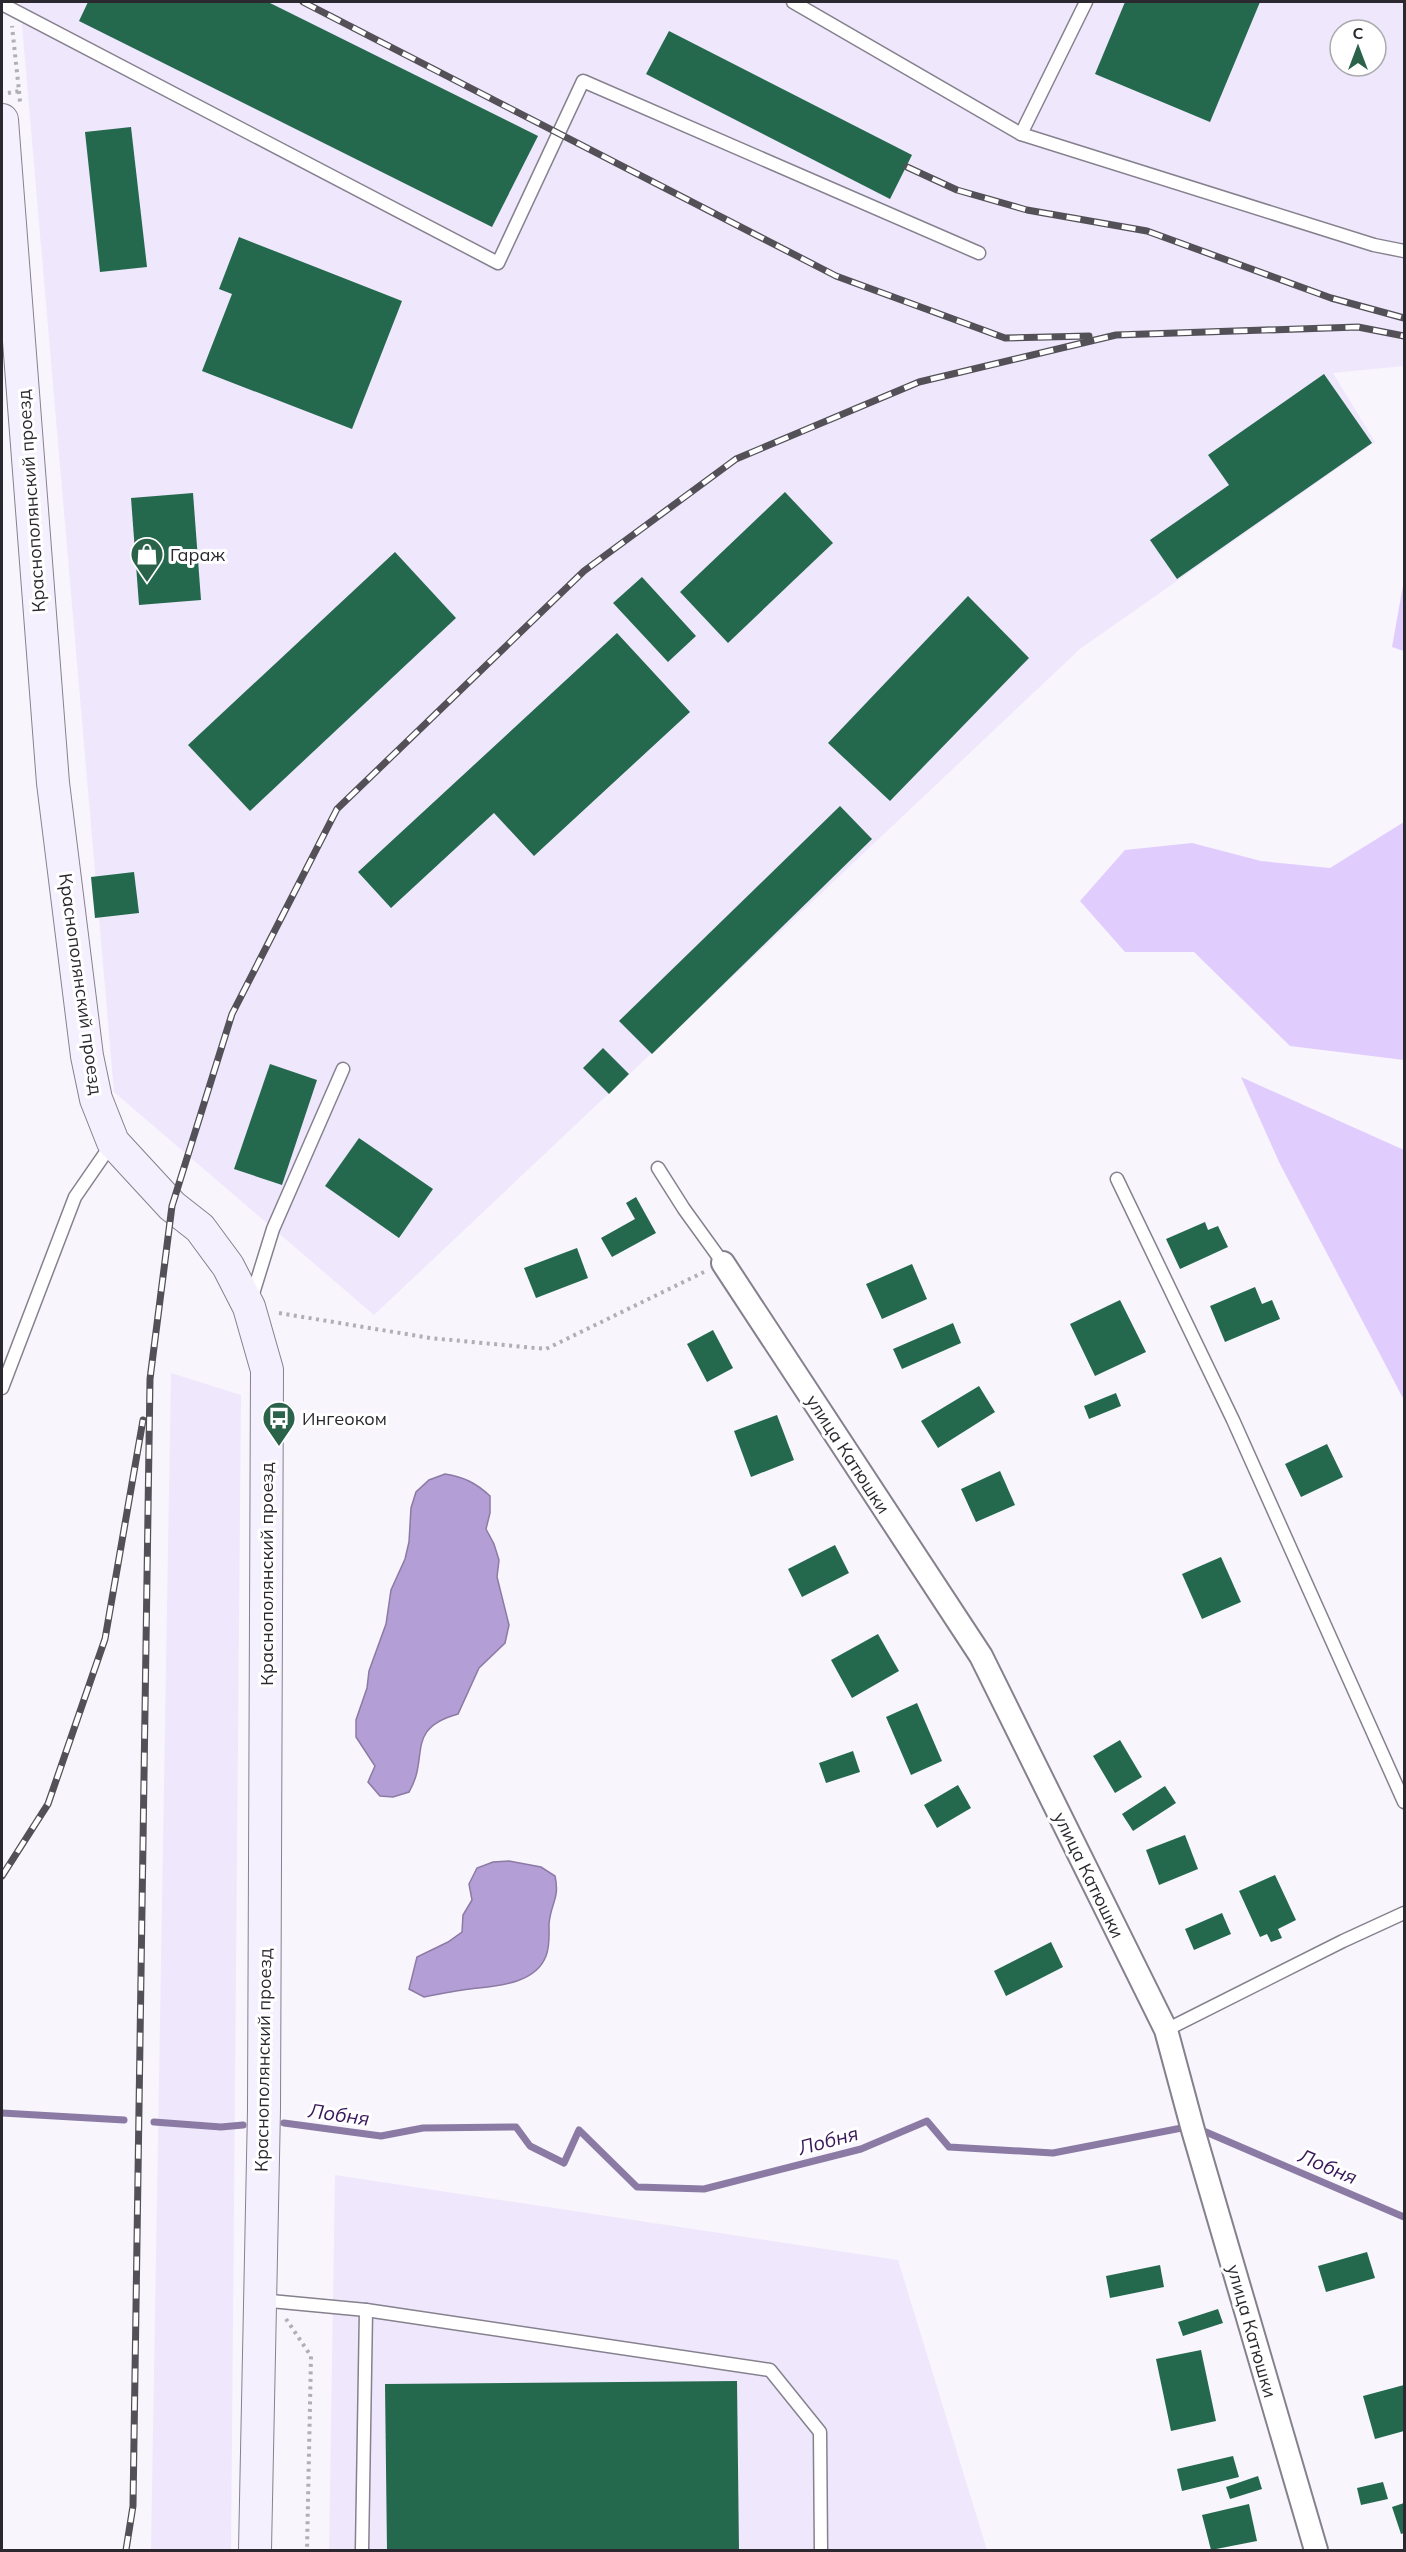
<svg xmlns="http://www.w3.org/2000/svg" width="1406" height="2552" font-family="Mulish,sans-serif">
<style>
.built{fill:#efe7fc;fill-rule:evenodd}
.green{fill:#e0cdfd}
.water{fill:#b49ed6;stroke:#8b7ba4;stroke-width:1.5}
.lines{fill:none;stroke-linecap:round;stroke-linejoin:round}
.stream{stroke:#8b7ba4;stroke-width:7}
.building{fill:#24694d}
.lane-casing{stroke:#86818e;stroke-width:15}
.street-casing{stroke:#86818e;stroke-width:26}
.secondary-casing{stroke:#86818e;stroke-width:34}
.path{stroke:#b1afb6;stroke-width:4;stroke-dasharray:3 4.5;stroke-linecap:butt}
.lane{stroke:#fff;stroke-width:12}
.street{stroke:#fff;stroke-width:22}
.secondary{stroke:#f5f0fd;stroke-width:32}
.rail-casing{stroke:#535157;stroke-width:7}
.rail{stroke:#fff;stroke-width:4.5;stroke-dasharray:14;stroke-linecap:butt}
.labels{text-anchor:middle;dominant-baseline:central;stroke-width:6;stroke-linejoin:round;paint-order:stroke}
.street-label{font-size:18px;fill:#2b292f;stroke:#fff}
.poi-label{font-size:18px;fill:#2b292f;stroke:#fff;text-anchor:start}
.water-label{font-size:20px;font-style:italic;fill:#39185a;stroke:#fff}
</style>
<rect width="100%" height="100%" fill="#f8f5fd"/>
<g class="built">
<path d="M 20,2 L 1404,2 L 1404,366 L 1333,373 L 1375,442 L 1080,649 L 374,1315 L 114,1092 ZM 1340,30 L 1376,30 L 1376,66 L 1340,66 Z"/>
<path d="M 171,1373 L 241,1395 L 231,2550 L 151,2550 Z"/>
<path d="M 335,2175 L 898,2260 L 987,2550 L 329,2550 Z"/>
</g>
<g class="green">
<path d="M 1404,580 L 1404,651 L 1392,647 Z"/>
<path d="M 1404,822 L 1404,1060 L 1290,1046 L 1194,952 L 1125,952 L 1080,901 L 1125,850 L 1192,843 L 1261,861 L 1330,868 Z"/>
<path d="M 1241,1077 L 1404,1150 L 1404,1400 L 1280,1164 Z"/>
</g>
<g class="water">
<path d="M 445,1474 C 464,1477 476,1483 490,1496 L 490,1513 L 486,1529 L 494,1544 L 499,1560 L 497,1577 L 509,1625 L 505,1643 L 479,1668 L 458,1714 C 404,1729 430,1757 409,1792 L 393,1797 L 380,1796 L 368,1782 L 375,1766 L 356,1737 L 356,1720 L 367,1688 L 369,1671 L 386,1624 L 391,1590 L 405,1559 L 409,1542 L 411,1508 L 416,1492 L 429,1480 Z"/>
<path d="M 509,1861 L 541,1867 L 555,1876 C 560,1899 551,1902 549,1924 C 549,1935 550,1946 546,1956 C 535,1985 494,1986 470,1989 C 454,1991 439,1994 424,1997 L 409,1989 L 417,1957 L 448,1942 L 462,1932 L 463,1915 L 472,1900 L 469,1884 L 477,1868 L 493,1862 Z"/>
</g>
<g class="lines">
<g class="stream">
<path d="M 2,2113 L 124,2120"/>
<path d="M 154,2122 L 221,2127 L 243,2125"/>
<path d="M 284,2123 L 381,2136 L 423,2128 L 516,2127 L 530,2146 L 564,2163 L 579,2130 L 637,2187 L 704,2189 L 861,2149 L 927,2121 L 949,2147 L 1053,2153 L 1192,2126 L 1404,2217"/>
</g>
</g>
<g class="building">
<path d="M 88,2 L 268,2 L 538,136 L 492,227 L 79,21 Z"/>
<path d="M 1125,2 L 1260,2 L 1210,122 L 1095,74 Z"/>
<path d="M 669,31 L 912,155 L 890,199 L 646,74 Z"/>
<path d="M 131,127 L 147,267 L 100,272 L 85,132 Z"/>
<path d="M 239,237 L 402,301 L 352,429 L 202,371 L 232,294 L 219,289 Z"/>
<path d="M 1324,374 L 1372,443 L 1177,579 L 1150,540 L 1229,485 L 1208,455 Z"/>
<path d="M 785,492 L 833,543 L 728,643 L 680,592 Z"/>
<path d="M 193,493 L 201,600 L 139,605 L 131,498 Z"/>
<path d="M 395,552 L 456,618 L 250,811 L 188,745 Z"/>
<path d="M 642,577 L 696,636 L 668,662 L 613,603 Z"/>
<path d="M 968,596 L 1029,658 L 890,801 L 828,743 Z"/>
<path d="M 617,633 L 690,712 L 534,856 L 494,813 L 391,908 L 358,872 Z"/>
<path d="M 840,806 L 872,839 L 652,1054 L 619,1021 Z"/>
<path d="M 134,872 L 139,913 L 95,918 L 91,877 Z"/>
<path d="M 603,1048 L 629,1074 L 609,1094 L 583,1068 Z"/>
<path d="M 270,1064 L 317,1080 L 282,1185 L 234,1169 Z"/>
<path d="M 359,1138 L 433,1189 L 399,1238 L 325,1186 Z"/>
<path d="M 636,1197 L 656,1233 L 612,1257 L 601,1238 L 635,1219 L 626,1203 Z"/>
<path d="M 1205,1222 L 1208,1230 L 1218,1226 L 1228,1247 L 1180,1269 L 1166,1239 Z"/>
<path d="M 577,1248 L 588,1278 L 536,1298 L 524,1268 Z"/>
<path d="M 912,1264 L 927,1299 L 882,1319 L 866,1284 Z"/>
<path d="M 1255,1287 L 1262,1304 L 1272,1300 L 1280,1319 L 1225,1342 L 1210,1306 Z"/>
<path d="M 1120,1300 L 1146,1352 L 1095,1376 L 1070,1324 Z"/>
<path d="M 953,1323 L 961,1343 L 902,1369 L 893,1349 Z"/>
<path d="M 713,1330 L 733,1368 L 707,1382 L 687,1344 Z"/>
<path d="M 979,1386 L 995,1412 L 938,1448 L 921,1421 Z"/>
<path d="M 1116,1393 L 1121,1406 L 1089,1419 L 1084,1406 Z"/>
<path d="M 777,1415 L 794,1460 L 751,1477 L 734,1431 Z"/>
<path d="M 1327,1444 L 1343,1477 L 1301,1497 L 1285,1464 Z"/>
<path d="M 1000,1471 L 1015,1505 L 976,1522 L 961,1489 Z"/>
<path d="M 835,1545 L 849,1573 L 802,1597 L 788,1569 Z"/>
<path d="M 1221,1557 L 1241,1602 L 1202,1619 L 1182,1574 Z"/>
<path d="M 878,1634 L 899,1671 L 852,1698 L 831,1660 Z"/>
<path d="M 917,1703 L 942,1761 L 911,1775 L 886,1717 Z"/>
<path d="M 1120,1740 L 1142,1777 L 1115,1793 L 1093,1756 Z"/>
<path d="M 853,1751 L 860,1772 L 826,1783 L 819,1763 Z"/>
<path d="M 958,1785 L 971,1808 L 937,1828 L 924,1805 Z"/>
<path d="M 1165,1786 L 1176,1803 L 1133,1831 L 1122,1814 Z"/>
<path d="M 1185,1835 L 1198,1869 L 1159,1885 L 1146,1850 Z"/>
<path d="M 1275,1875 L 1296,1920 L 1278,1929 L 1282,1938 L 1271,1942 L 1267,1934 L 1260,1937 L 1239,1891 Z"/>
<path d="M 1222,1913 L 1231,1934 L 1194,1950 L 1185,1929 Z"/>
<path d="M 1051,1942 L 1063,1967 L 1006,1996 L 994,1971 Z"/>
<path d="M 1367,2252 L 1375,2278 L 1326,2292 L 1318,2266 Z"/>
<path d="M 1160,2265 L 1164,2287 L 1110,2298 L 1106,2276 Z"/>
<path d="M 1218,2309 L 1223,2323 L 1183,2336 L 1178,2322 Z"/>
<path d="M 1201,2350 L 1216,2421 L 1171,2431 L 1156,2359 Z"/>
<path d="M 737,2381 L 739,2550 L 387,2550 L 385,2384 Z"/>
<path d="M 1404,2385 L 1404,2431 L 1375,2439 L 1363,2396 Z"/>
<path d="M 1233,2456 L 1239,2477 L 1182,2491 L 1177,2469 Z"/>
<path d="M 1258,2476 L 1262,2489 L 1230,2499 L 1226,2487 Z"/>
<path d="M 1383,2482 L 1388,2499 L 1361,2505 L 1357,2488 Z"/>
<path d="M 1404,2503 L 1404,2533 L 1401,2534 L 1392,2507 Z"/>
<path d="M 1249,2504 L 1257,2541 L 1211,2550 L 1202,2515 Z"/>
</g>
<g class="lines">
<defs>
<g id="lane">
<path d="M 793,2 L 1021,134 L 1086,2"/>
<path d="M 2,4 L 498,263 L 583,81 L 979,253"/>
<path d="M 1021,134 L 1374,245 L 1404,251"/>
<path d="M 658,1168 L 684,1209 L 723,1263"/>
<path d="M 1117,1179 L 1233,1420 L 1404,1802"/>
<path d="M 251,1300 L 273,1229 L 343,1069"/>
<path d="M 2,1388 L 75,1197 L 113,1142"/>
<path d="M 1166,2030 L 1343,1941 L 1404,1913"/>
<path d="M 260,2300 L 366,2310 L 770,2370 L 820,2432 L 821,2550"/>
<path d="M 362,2550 L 366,2310"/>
</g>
<path id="street" d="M 723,1263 L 981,1656 L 1166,2030 L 1193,2130 L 1316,2550"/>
<path id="secondary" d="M 2,120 L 53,783 L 87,1056 L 96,1099 L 113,1142 L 172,1206 L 200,1228 L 228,1266 L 249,1307 L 267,1370 L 264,2109 L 255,2550"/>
</defs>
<use href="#lane" class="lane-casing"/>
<use href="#street" class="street-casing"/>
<use href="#secondary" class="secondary-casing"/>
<g class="path">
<path d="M 19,91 L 20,102"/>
<path d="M 8,93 L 19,91 L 12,26"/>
<path d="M 279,1313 L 430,1338 L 546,1349 L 704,1272"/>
<path d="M 286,2319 L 311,2356 L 307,2550"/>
</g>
<use href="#lane" class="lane"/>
<use href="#street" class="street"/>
<use href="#secondary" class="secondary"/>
<defs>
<g id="rail">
<path d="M 303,2 L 836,276 L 1005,338 L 1089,336"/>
<path d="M 907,167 L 957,190 L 1027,210 L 1147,231 L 1331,298 L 1404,318"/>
<path d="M 2,1876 L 48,1804 L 105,1639 L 143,1420"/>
<path d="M 126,2550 L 133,2506 L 150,1379 L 172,1206 L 232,1014 L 337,809 L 584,571 L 736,459 L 919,382 L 1116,335 L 1358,327 L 1404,336"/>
</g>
</defs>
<use href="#rail" class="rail-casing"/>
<use href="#rail" class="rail"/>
</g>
<defs>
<symbol id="shop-pin" viewBox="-11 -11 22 30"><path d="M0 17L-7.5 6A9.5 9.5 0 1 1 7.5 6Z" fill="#2a624a" stroke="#fff"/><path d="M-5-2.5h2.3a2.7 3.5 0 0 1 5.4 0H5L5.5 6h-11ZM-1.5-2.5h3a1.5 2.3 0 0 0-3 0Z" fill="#fff"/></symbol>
<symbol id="bus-pin" viewBox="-11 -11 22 30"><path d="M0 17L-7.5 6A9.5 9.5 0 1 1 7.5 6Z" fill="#2a624a" stroke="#fff"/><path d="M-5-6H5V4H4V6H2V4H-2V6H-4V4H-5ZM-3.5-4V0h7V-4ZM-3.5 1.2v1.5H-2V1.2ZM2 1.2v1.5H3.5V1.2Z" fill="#fff"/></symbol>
</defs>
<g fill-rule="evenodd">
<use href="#shop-pin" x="128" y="535" width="38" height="52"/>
<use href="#bus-pin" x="260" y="1399" width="38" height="52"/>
</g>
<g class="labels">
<g class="street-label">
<text transform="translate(31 501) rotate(-94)">Краснополянский проезд</text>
<text transform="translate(81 984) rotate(82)">Краснополянский проезд</text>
<text transform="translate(848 1454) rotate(57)">улица Катюшки</text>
<text transform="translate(266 1574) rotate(-90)">Краснополянский проезд</text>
<text transform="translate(1089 1875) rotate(64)">улица Катюшки</text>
<text transform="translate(263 2060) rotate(-89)">Краснополянский проезд</text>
<text transform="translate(1252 2331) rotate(74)">улица Катюшки</text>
</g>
<g class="poi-label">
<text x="170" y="554">Гараж</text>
<text x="302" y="1418">Ингеоком</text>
</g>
<g class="water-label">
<text transform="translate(339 2114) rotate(8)">Лобня</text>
<text transform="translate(828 2140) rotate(-15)">Лобня</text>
<text transform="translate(1328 2166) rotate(23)">Лобня</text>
</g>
</g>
<rect width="1406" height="2552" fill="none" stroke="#2b292f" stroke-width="6"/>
<g transform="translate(1358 48)"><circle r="28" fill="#ffffff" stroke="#aaa9ac" stroke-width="1.5"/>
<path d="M0-4.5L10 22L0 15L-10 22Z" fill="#2a624a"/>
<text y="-9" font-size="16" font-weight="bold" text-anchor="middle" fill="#2b292f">С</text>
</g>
</svg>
